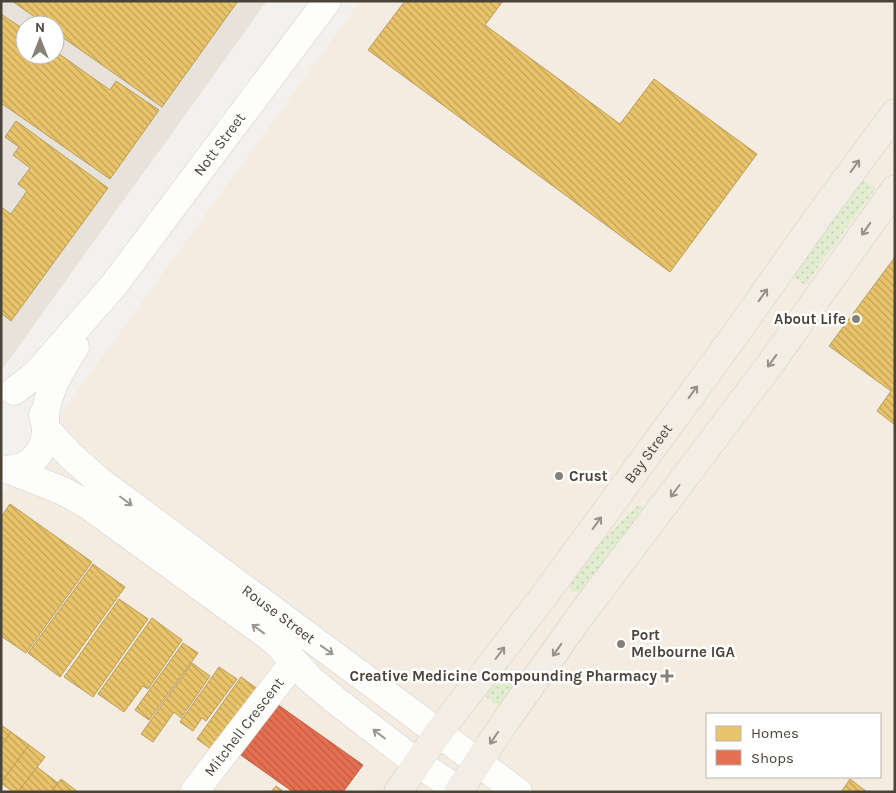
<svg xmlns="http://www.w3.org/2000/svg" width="896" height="793" font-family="Karla,sans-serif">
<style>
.residential{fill:#e7e3db;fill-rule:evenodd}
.commercial{fill:#f5ece1;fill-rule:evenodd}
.grass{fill:url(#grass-dots)}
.homes{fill:url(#homes-back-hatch);stroke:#b99d5b}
.shops{fill:url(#shops-back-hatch);stroke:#b8624a}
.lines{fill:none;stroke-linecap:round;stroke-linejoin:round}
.minor-casing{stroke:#d1cfcb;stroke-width:29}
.major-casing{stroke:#d5cdbb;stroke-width:29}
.minor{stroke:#fdfdfc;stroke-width:28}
.major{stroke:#f2eee6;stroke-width:28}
.oneway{stroke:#969086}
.oneway2{stroke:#9b9790}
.poi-dot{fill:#858078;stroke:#fff;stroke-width:2}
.labels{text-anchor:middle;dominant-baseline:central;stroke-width:5;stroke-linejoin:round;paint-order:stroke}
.street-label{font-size:15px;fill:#4a4338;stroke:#fff}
.poi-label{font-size:15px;font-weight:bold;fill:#4a4338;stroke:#fff;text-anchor:end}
</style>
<defs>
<pattern id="grass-dots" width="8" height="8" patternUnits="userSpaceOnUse" patternTransform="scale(1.25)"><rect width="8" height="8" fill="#e1edce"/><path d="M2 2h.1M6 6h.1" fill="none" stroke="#c3ccb2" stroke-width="1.8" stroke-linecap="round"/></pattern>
<pattern id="homes-back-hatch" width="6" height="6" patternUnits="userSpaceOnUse" patternTransform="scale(1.25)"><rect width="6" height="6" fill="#e9c46a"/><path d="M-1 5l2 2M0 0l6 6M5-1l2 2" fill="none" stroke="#bfa158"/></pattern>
<pattern id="shops-back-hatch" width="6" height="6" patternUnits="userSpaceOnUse" patternTransform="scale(1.25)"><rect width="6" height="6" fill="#e76f51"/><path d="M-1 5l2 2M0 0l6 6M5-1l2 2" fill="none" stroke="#bd5d44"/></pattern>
</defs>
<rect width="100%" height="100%" fill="#f3f1ee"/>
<path class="residential" d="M 1,1 L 267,1 L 1,371 ZM 25,25 L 55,25 L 55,55 L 25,55 Z"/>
<path class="commercial" d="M 360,1 L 895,1 L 895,792 L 1,792 L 1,496 ZM 707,714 L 880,714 L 880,777 L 707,777 Z"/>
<g class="grass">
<path d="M 863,180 L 876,188 L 805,285 L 792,276 Z"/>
<path d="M 638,505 L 644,508 L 585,590 L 579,592 L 571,591 L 569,587 L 569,583 L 587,556 Z"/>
<path d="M 506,669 L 519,679 L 499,707 L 485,696 Z"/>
</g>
<g class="homes">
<path d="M 12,1 L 238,1 L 162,107 L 55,32 L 55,25 L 46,25 Z"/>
<path d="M 405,1 L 503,1 L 485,25 L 620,124 L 654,79 L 757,154 L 670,272 L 368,50 Z"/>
<path d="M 1,14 L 25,30 L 25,55 L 55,55 L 55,51 L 110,90 L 116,81 L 159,110 L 110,179 L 1,103 Z"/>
<path d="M 16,121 L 108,188 L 11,321 L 1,313 L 1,207 L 11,214 L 27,191 L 18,184 L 30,168 L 13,155 L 19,147 L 5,137 Z"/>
<path d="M 895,257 L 895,425 L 877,411 L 891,391 L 829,346 Z"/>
<path d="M 10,504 L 92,562 L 26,653 L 1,636 L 1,517 Z"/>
<path d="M 93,564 L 125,587 L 60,677 L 28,653 Z"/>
<path d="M 119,599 L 148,619 L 93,697 L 64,677 Z"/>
<path d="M 152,618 L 182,640 L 148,689 L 143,686 L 124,712 L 98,694 Z"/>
<path d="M 183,643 L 198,653 L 149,720 L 135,710 Z"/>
<path d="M 192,663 L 210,676 L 181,718 L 174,712 L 153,742 L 141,734 Z"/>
<path d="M 219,667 L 237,679 L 206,721 L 202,718 L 193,731 L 180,722 Z"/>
<path d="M 241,677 L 262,692 L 218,754 L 197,739 Z"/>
<path d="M 1,725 L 11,732 L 1,746 Z"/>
<path d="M 11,732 L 29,745 L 1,783 L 1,746 Z"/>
<path d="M 29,745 L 45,757 L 18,792 L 13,792 L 1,783 Z"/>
<path d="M 37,767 L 58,783 L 51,792 L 18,792 Z"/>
<path d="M 61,779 L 78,792 L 51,792 Z"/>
<path d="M 850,779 L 867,792 L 841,792 Z"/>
<path d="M 276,786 L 284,792 L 271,792 Z"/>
</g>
<path class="shops" d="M 274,702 L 363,765 L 343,792 L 293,792 L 238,753 Z"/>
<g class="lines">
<defs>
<g id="minor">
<path id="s1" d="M 14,391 L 31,378 L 38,372 L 113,286 L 327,1"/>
<path d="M 45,420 C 46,392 61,370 75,347"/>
<path id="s2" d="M 46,429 L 70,455 L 98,480 L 518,792"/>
<path d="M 1,469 C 33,474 53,443 43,415"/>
<path d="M 10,470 L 63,491 L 88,505 L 267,635 L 278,644 L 310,679 L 334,699 L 417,763 L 462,792"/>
<path id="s3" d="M 194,792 L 294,662"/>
</g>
<g id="major">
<path id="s4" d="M 398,792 L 438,733 L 544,596 L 735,335 L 816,220 L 895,113"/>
<path d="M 458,792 L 507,719 L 578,619 L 771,363 L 895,189"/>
</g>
</defs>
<use href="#minor" class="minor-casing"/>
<use href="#major" class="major-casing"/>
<use href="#minor" class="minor"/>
<use href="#major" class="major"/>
</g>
<defs><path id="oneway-shaft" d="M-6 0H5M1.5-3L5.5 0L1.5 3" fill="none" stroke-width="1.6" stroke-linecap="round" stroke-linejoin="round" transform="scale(1.25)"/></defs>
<g class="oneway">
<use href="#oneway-shaft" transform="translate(855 166) rotate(-54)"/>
<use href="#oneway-shaft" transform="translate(866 229) rotate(125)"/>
<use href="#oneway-shaft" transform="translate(763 295) rotate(-55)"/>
<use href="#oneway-shaft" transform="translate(772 361) rotate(126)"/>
<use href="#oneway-shaft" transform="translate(693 392) rotate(-54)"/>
<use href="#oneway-shaft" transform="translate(675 491) rotate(127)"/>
<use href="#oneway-shaft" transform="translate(597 523) rotate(-54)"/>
<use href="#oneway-shaft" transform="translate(557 650) rotate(125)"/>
<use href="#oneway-shaft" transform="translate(500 653) rotate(-53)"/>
<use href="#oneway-shaft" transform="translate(494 738) rotate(124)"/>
</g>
<g class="oneway2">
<use href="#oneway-shaft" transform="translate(126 501) rotate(37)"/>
<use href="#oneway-shaft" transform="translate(258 629) rotate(-144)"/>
<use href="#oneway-shaft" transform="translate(327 650) rotate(36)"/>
<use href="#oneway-shaft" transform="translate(379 734) rotate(-143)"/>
</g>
<g class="poi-dot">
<circle cx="856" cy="319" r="5"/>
<circle cx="559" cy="476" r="5"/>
<circle cx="621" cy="644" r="5"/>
<path d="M664.5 668.5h5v5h5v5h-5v5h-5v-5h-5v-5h5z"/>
</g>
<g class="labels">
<g class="street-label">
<text stroke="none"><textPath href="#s1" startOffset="322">Nott Street</textPath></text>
<text stroke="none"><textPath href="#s4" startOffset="421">Bay Street</textPath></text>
<text stroke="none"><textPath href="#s2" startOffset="298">Rouse Street</textPath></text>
<text stroke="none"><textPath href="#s3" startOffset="82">Mitchell Crescent</textPath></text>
</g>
<g class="poi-label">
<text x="846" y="319">About Life</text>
<text x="569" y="476" text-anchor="start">Crust</text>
<text x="631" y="635" text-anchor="start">Port<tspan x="631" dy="17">Melbourne IGA</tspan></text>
<text x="657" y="676">Creative Medicine Compounding Pharmacy</text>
</g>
</g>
<rect width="896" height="793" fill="none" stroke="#4a4338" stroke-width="5"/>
<rect x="706" y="713" width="175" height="65" fill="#ffffff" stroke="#b7b4af"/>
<rect x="716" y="726" width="25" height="15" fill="#e9c46a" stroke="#b7b4af"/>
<text x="751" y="738" font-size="15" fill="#4a4338">Homes</text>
<rect x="716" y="750" width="25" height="15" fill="#e76f51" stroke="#b7b4af"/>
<text x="751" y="763" font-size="15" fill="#4a4338">Shops</text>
<g transform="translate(40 40)"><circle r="24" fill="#ffffff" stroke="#b7b4af"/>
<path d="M0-4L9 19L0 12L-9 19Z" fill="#858078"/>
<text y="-8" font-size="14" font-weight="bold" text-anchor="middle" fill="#4a4338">N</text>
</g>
</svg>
